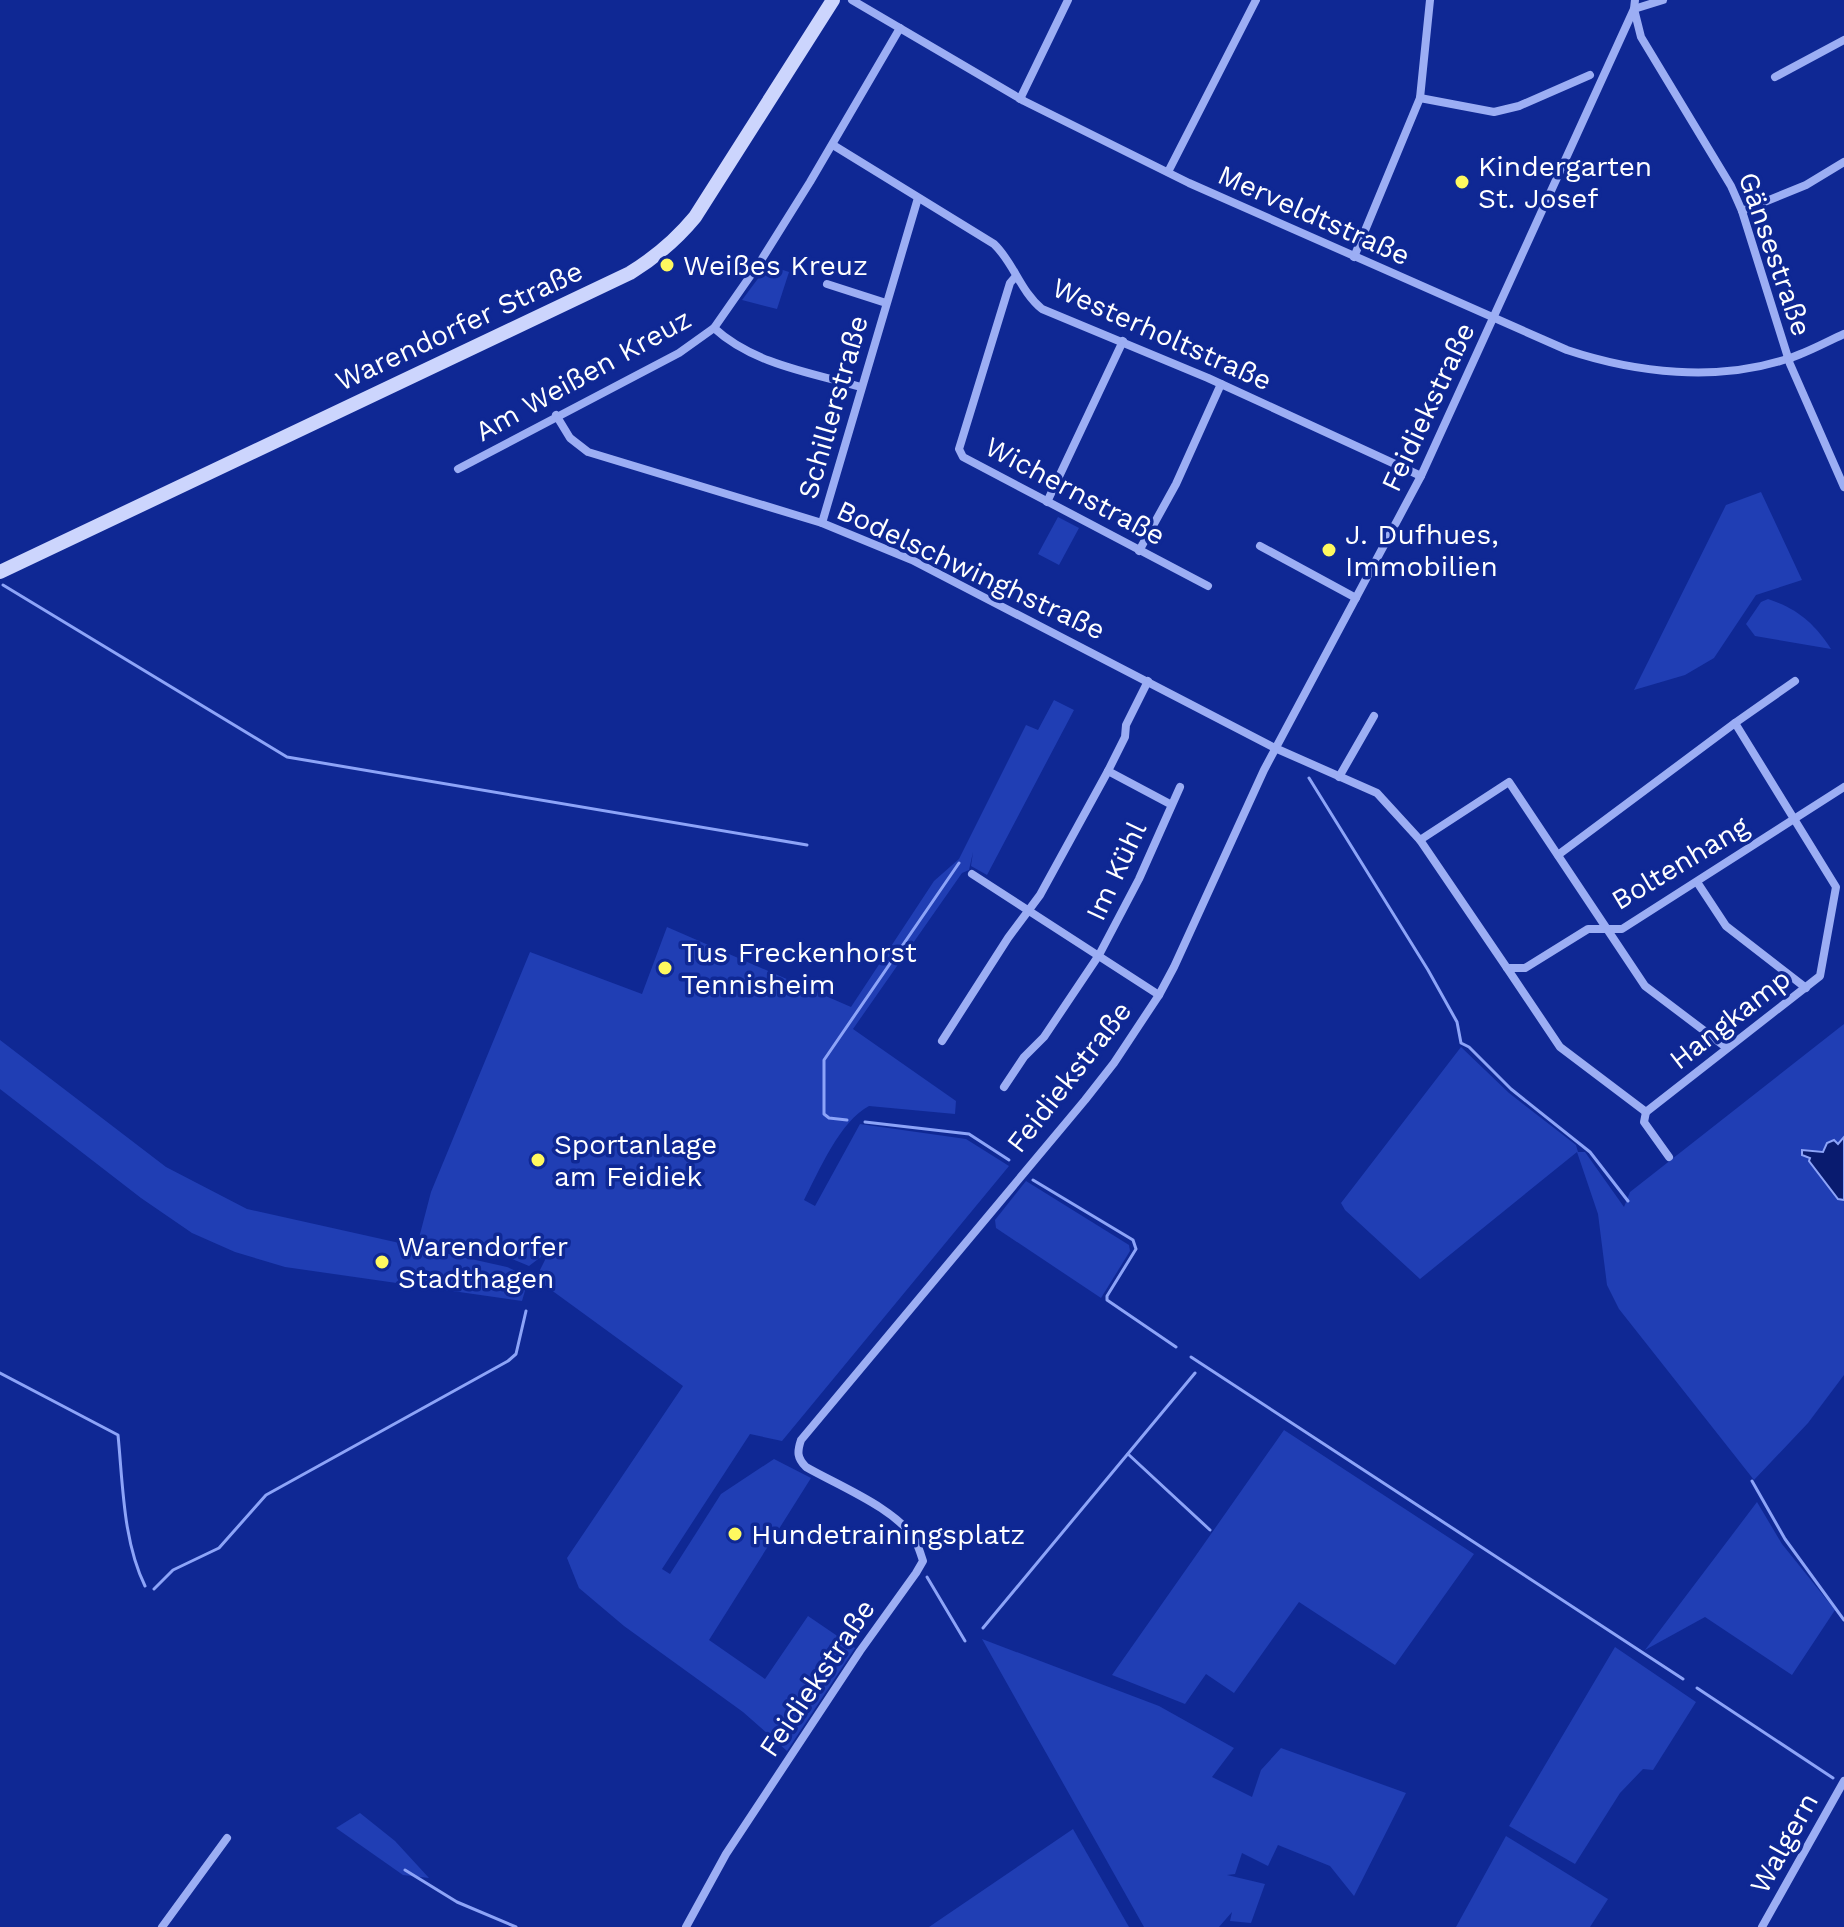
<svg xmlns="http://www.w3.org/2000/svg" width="1844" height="1927" font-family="'Work Sans',sans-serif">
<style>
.green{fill:#203eb4}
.water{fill:#091b6f;stroke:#8da4f8;stroke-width:2}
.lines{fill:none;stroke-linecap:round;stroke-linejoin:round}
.stream{stroke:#8da4f8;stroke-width:3}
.street{stroke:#9caef4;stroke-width:8}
.secondary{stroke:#ccd5fd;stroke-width:14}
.poi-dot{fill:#fff95f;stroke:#0f2894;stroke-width:3}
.labels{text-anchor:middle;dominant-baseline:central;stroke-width:7;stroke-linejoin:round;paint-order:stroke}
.poi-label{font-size:28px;fill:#fff;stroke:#0f2894;text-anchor:start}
.street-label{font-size:28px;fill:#fff;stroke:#0f2894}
</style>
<rect width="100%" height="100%" fill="#0f2894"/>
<g class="green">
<path d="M 768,265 L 789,272 L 777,309 L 742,300 Z"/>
<path d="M 1761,492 L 1802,580 L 1756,595 L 1714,658 L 1685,675 L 1634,690 L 1726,505 Z"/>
<path d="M 1058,517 L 1079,528 L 1059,565 L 1038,554 Z"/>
<path d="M 1768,599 C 1798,609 1814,623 1831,649 L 1755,636 L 1746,624 L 1761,602 Z"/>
<path d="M 1054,700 L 1074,710 L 987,875 L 971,866 L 973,852 L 969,870 L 962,873 L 853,1029 L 956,1101 L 955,1114 L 869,1106 C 840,1121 819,1171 804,1200 L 815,1206 L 860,1124 L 966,1139 L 1009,1166 L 782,1441 L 750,1434 L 662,1569 L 670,1574 L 721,1494 L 774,1459 L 811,1478 L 709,1640 L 765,1679 L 808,1616 L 855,1648 L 787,1751 L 743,1712 L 624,1626 L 579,1588 L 567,1558 L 683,1386 L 543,1284 L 540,1270 L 550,1250 L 529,1266 L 500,1254 L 419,1238 L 431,1192 L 530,952 L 642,994 L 667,927 L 851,1007 L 934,881 L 959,859 L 1026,725 L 1038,730 Z"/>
<path d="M 1844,1024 L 1844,1137 C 1832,1152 1820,1152 1802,1150 L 1810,1158 L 1838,1199 L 1844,1200 L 1844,1375 L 1808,1423 L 1754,1480 L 1619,1309 L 1607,1285 L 1598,1214 L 1577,1152 L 1420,1279 L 1345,1210 L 1341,1203 L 1461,1047 L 1509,1093 L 1576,1145 L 1578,1152 L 1585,1152 L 1624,1207 L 1630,1192 Z"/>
<path d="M 0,1040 L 166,1167 L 247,1209 L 507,1267 L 529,1277 L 522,1301 L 285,1267 L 235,1252 L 192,1233 L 141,1198 L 0,1089 Z"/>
<path d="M 1026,1181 L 1129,1245 L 1130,1251 L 1101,1298 L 996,1228 L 995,1220 Z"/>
<path d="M 1284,1430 L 1474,1554 L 1395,1665 L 1299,1602 L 1234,1693 L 1206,1674 L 1185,1704 L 1112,1675 Z"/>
<path d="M 1757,1502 L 1782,1544 L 1835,1610 L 1792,1675 L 1705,1617 L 1645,1650 Z"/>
<path d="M 982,1639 L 1159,1706 L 1234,1748 L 1212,1777 L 1252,1797 L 1261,1770 L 1281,1748 L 1406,1793 L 1354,1896 L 1330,1866 L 1278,1845 L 1268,1866 L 1242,1853 L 1235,1874 L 1227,1875 L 1265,1884 L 1251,1923 L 1230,1921 L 1232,1912 L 1219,1927 L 1144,1927 Z"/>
<path d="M 1615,1647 L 1696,1702 L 1653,1770 L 1643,1769 L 1620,1793 L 1575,1864 L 1509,1826 Z"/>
<path d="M 360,1813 L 395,1841 L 429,1878 L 403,1875 L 336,1828 Z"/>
<path d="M 1073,1829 L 1129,1927 L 929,1927 Z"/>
<path d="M 1506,1836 L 1608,1899 L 1590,1927 L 1456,1927 Z"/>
</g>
<path class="water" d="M 1844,1137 L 1844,1200 L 1838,1199 L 1809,1161 L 1810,1158 L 1802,1155 L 1802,1150 L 1823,1152 L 1827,1143 L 1834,1140 L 1838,1144 Z"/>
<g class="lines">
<g class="stream">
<path d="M 3,585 L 287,757 L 807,845"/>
<path d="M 1309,778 L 1428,970 L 1457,1022 L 1461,1043 L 1469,1047 L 1511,1089 L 1590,1152 L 1628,1201"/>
<path d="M 847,1120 L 829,1118 L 824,1114 L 824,1060 L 959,863"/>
<path d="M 865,1122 L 969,1134 L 1009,1160"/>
<path d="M 1033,1180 L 1133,1240 L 1136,1249 L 1107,1296 L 1107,1300 L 1176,1347"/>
<path d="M 1191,1357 L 1683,1679"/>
<path d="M 0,1373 L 118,1435 C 123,1485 123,1541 145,1586"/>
<path d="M 1128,1454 L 1210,1530"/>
<path d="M 1752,1481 L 1785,1539 L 1844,1620"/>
<path d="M 927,1577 L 965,1641"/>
<path d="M 154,1589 L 173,1570 L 219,1548 L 266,1495 L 508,1361 L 516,1354 L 526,1311"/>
<path d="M 983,1628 L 1195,1373"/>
<path d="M 1697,1688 L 1833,1778"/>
<path d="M 405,1870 L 457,1902 L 516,1927"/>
</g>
<g class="street">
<path d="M 852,0 L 1024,101 L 1189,183 L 1567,350 C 1636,373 1717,382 1787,359 C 1807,353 1826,342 1844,334"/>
<path d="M 1635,0 L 1634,9 L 1641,37 L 1731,186 L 1742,211 L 1790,364 L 1844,487"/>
<path d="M 1775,77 L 1844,40"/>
<path d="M 1420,98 L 1494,112 L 1519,106 L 1590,75"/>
<path d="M 1020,99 L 1068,0"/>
<path d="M 833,145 L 994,244 C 1014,263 1020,291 1042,309 L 1208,378 L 1421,476"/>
<path d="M 1168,172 L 1256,0"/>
<path d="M 1742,211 L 1806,185 L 1844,162"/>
<path d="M 1354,257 L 1420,98 L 1430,0"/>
<path d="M 1016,276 L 1010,283 L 959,449 L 963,457 L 1208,586"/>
<path d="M 827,284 L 886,303"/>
<path d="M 714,328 C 753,364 811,373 861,387"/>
<path d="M 556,415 L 570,438 L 588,452 L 822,523 L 912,560 L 1275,748 L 1377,793 L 1420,840 L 1507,968 L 1525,968 L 1588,929 L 1622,929 L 1844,787"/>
<path d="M 458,469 L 679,353 L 714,328 L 760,262 L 810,182 L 900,28"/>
<path d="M 1047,502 L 1123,341"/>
<path d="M 822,523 L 918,198"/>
<path d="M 1260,546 L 1356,598"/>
<path d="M 1139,551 L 1176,484 L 1221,384"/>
<path d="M 1735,723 L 1795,681"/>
<path d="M 1108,771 L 1170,804"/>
<path d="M 1339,777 L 1374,716"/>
<path d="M 1420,840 L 1509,782 L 1645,986 L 1727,1048"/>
<path d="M 972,874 L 1159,995"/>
<path d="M 1697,882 L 1726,926 L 1806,988"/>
<path d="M 1507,968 L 1560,1047 L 1646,1112 L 1820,976 L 1836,887 L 1735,723 L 1558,855"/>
<path d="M 942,1041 L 1008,938 L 1040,895 L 1108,771 L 1125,737 L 1126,725 L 1148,681"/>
<path d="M 1004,1087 L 1024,1057 L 1044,1037 L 1099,955 L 1139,879 L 1180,787"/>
<path d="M 1646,1112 L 1644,1122 L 1669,1157"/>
<path d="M 162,1927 L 227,1838"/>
<path d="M 686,1927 L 726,1854 L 860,1651 L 916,1573 L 923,1561 C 921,1555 919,1548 916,1542 C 900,1510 837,1485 806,1467 C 797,1458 797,1452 801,1440 L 1085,1100 L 1114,1063 L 1159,995 L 1174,967 L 1264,770 L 1421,476 L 1634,9 L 1663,0"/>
<path d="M 1762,1927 L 1844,1781"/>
</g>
<path class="secondary" d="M 0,572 L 630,273 C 656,257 676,240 695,217 L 833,0"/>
</g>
<g class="poi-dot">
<circle cx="1462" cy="182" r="8"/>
<circle cx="667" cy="265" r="8"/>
<circle cx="1329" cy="550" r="8"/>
<circle cx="665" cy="968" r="8"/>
<circle cx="538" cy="1160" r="8"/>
<circle cx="382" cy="1262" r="8"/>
<circle cx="735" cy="1534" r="8"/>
</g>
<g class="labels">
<g class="poi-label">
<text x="1478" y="166">Kindergarten<tspan x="1478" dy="32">St. Josef</tspan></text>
<text x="683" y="265">Weißes Kreuz</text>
<text x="1345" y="534">J. Dufhues,<tspan x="1345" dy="32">Immobilien</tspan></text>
<text x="681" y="952">Tus Freckenhorst<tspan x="681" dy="32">Tennisheim</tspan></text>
<text x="554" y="1144">Sportanlage<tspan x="554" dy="32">am Feidiek</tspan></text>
<text x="398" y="1246">Warendorfer<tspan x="398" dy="32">Stadthagen</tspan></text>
<text x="751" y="1534">Hundetrainingsplatz</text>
</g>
<g class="street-label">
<text transform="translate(1314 215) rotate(24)">Merveldtstraße</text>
<text transform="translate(1775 254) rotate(71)">Gänsestraße</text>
<text transform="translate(459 326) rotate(-25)">Warendorfer Straße</text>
<text transform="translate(1162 334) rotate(24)">Westerholtstraße</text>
<text transform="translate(583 375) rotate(-29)">Am Weißen Kreuz</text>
<text transform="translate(833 407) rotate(-74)">Schillerstraße</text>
<text transform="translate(1428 407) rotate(-65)">Feidiekstraße</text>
<text transform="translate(1075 491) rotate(28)">Wichernstraße</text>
<text transform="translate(971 570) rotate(25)">Bodelschwinghstraße</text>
<text transform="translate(1680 863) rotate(-31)">Boltenhang</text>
<text transform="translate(1116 871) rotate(-65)">Im Kühl</text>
<text transform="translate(1730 1019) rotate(-38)">Hangkamp</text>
<text transform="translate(1069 1077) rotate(-52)">Feidiekstraße</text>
<text transform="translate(817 1678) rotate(-56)">Feidiekstraße</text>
<text transform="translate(1784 1843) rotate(-61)">Walgern</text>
</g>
</g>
</svg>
